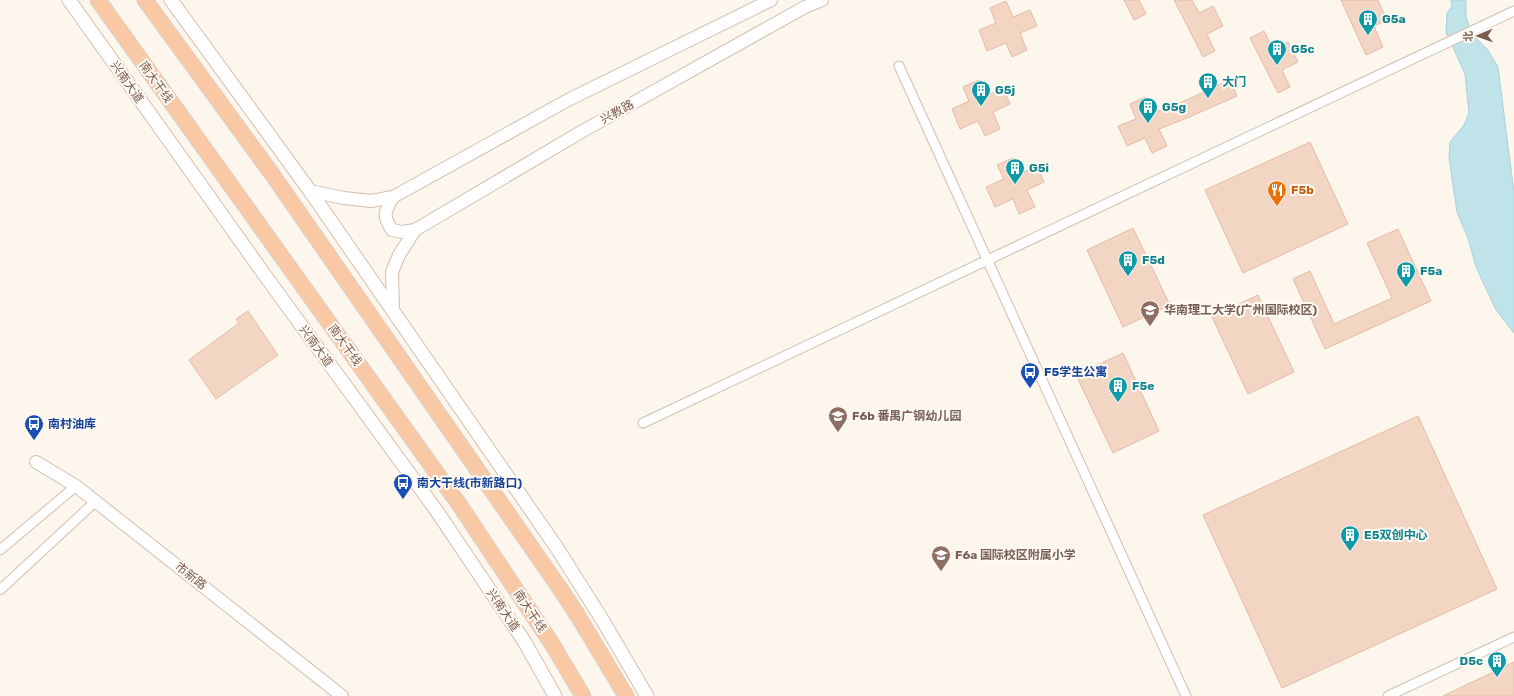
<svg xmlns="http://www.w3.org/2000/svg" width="1514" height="696" font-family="Rubik,'Noto Sans SC',sans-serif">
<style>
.water{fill:#bfe3e8;stroke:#a5d3da}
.building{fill:#f3d5c3;stroke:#e6bba3}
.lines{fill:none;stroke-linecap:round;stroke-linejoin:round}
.minor-casing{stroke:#d1beb0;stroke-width:11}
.tertiary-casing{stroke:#d1beb0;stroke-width:14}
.secondary-casing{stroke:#d6c0b0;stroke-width:15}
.trunk-casing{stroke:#dad1cd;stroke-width:17}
.minor{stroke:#fff;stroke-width:9}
.tertiary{stroke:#fff;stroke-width:12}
.secondary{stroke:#fff;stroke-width:13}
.trunk{stroke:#f9c8a4;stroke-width:15}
.labels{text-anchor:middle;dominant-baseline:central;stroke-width:4;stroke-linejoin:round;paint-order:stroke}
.culture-label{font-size:12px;font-weight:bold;fill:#0d838f;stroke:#fffaf3;text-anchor:start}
.street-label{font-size:12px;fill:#7a5c4d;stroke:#fffaf3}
.food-label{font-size:12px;font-weight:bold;fill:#c56008;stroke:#fffaf3;text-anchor:start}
.education-label{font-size:12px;font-weight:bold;fill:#785e54;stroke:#fffaf3;text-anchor:start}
.transit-label{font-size:12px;font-weight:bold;fill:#164399;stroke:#fffaf3;text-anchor:start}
</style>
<rect width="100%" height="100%" fill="#fdf6ec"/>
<path class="water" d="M 1451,0 L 1466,0 L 1466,17 L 1472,34 L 1487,49 L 1498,67 L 1514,193 L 1514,333 L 1496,310 L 1476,267 L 1468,238 L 1457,212 L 1449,158 L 1450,142 L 1464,125 L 1469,113 L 1465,74 L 1446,32 L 1447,13 L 1452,6 Z"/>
<g class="building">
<path d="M 1124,0 L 1139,0 L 1146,14 L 1134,20 Z"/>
<path d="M 1174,0 L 1192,0 L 1199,13 L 1213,6 L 1223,26 L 1207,34 L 1215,51 L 1203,57 Z"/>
<path d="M 1341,0 L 1378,0 L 1387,20 L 1374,26 L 1383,47 L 1366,55 Z"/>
<path d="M 1006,1 L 1013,17 L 1030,10 L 1037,26 L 1020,33 L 1027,50 L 1012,57 L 1006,43 L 987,51 L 979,30 L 996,23 L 990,8 Z"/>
<path d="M 1264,31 L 1273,49 L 1288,42 L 1298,62 L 1282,70 L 1290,87 L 1278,93 L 1250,38 Z"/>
<path d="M 979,80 L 986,96 L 1003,88 L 1010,104 L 993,112 L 1000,129 L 985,136 L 978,121 L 960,129 L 952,109 L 969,101 L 963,87 Z"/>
<path d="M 1230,80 L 1237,96 L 1187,118 L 1159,129 L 1167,146 L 1152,153 L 1145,138 L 1127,146 L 1118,126 L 1136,119 L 1130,104 L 1146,97 L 1153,113 L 1170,106 L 1171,107 Z"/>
<path d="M 1310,142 L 1348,224 L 1243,273 L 1205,190 Z"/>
<path d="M 1013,158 L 1020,174 L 1037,166 L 1044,182 L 1027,190 L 1035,207 L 1019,214 L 1013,199 L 995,207 L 986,187 L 1004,179 L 997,165 Z"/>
<path d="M 1133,228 L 1170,305 L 1123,327 L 1087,250 Z"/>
<path d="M 1398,229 L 1431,301 L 1325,349 L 1293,279 L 1310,271 L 1334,324 L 1392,298 L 1367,243 Z"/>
<path d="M 1258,295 L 1294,372 L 1248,394 L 1212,317 Z"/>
<path d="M 248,311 L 278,355 L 216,399 L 189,360 L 239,323 L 236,319 Z"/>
<path d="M 1123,353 L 1159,431 L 1113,453 L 1076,375 Z"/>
<path d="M 1418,416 L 1497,589 L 1282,688 L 1203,515 Z"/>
<path d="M 1514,662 L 1514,696 L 1443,696 Z"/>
</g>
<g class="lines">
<defs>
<g id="minor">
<path d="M 899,66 L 1186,696"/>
<path d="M 643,423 L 1514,11"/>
<path d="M 0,550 L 76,486"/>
<path d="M 0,590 L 96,501"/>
<path d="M 1388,696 L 1514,637"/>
</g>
<g id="tertiary">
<path d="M 310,191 L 344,198 L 371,201 L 393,197 L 568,100 L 771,0"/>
<path d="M 393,197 C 385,212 382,215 392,230 L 402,232 L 415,230 L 581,132 L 805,7 L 822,0"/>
<path d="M 393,310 L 392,272 L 399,255 L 415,230"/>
<path d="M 36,462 L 76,486 L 342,696"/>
</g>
<g id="secondary">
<path d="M 69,0 L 269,281 L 436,510 L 524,641 L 555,696"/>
<path d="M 171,0 L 310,191 L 557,548 L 603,621 L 647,696"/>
</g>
<g id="trunk">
<path d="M 98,0 L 461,507 L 552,644 L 583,696"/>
<path d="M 145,0 L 272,174 L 561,590 L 578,616 L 626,696"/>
</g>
</defs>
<use href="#minor" class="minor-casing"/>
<use href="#tertiary" class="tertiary-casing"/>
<use href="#secondary" class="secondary-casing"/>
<use href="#trunk" class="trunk-casing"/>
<use href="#minor" class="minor"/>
<use href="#tertiary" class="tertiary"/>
<use href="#secondary" class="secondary"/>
<use href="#trunk" class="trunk"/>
</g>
<defs>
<symbol id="building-pin" viewBox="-11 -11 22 30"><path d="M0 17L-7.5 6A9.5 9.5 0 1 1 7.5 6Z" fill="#0f9aa8" stroke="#fffaf3"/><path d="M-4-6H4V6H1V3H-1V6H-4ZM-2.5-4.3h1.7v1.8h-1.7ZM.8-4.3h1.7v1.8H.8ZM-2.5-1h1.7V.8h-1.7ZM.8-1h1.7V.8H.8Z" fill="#fff"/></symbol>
<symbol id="restaurant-pin" viewBox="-11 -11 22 30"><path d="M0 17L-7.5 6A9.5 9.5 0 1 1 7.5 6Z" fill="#e8710a" stroke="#fffaf3"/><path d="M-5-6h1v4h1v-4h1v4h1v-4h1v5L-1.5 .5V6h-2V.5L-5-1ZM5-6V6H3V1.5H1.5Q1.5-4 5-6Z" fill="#fff"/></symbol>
<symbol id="university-pin" viewBox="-11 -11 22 30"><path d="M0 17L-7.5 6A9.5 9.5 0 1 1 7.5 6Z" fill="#8d6e63" stroke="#fffaf3"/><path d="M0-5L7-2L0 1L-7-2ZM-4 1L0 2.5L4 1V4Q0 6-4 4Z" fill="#fff"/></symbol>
<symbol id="bus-pin" viewBox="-11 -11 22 30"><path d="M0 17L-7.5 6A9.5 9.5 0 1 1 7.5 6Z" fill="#1a4fb4" stroke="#fffaf3"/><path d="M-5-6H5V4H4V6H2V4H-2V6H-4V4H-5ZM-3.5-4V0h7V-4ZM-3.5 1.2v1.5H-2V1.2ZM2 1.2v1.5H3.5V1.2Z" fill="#fff"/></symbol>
<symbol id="school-pin" viewBox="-11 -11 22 30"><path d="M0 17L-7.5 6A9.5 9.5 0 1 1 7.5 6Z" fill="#8d6e63" stroke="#fffaf3"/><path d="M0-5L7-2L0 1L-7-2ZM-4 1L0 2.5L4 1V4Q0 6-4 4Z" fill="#fff"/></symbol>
</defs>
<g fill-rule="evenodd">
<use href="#building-pin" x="1357" y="8" width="22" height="30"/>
<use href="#building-pin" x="1266" y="38" width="22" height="30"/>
<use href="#building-pin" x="1197" y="71" width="22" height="30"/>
<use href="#building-pin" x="970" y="79" width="22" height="30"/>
<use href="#building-pin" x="1137" y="96" width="22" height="30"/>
<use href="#building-pin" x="1004" y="157" width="22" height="30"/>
<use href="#restaurant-pin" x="1266" y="179" width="22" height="30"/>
<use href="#building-pin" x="1117" y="249" width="22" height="30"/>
<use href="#building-pin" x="1395" y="260" width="22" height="30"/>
<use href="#university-pin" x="1139" y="299" width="22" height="30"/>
<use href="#bus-pin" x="1019" y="361" width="22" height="30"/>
<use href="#building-pin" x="1107" y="375" width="22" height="30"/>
<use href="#school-pin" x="827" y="405" width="22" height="30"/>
<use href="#bus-pin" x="23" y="413" width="22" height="30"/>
<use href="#bus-pin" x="392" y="472" width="22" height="30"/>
<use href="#building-pin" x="1339" y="524" width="22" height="30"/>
<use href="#school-pin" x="930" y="544" width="22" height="30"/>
<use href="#building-pin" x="1486" y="650" width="22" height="30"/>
</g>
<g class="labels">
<g class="culture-label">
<text x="1382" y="19">G5a</text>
<text x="1291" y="49">G5c</text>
<text x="1222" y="82">大门</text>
<text x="995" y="90">G5j</text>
<text x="1162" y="107">G5g</text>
<text x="1029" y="168">G5i</text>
<text x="1142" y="260">F5d</text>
<text x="1420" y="271">F5a</text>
<text x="1132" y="386">F5e</text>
<text x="1364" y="535">E5双创中心</text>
<text x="1483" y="661" text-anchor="end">D5c</text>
</g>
<g class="street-label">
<text transform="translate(127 82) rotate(55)">兴南大道</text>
<text transform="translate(156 82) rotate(54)">南大干线</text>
<text transform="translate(617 112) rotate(-29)">兴教路</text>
<text transform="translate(345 345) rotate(54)">南大干线</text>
<text transform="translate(316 346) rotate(54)">兴南大道</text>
<text transform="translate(191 576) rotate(38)">市新路</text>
<text transform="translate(503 610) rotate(56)">兴南大道</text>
<text transform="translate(530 611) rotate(56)">南大干线</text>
</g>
<g class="food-label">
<text x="1291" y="190">F5b</text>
</g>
<g class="education-label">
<text x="1164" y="310">华南理工大学(广州国际校区)</text>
<text x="852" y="416">F6b 番禺广钢幼儿园</text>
<text x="955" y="555">F6a 国际校区附属小学</text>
</g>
<g class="transit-label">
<text x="1044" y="372">F5学生公寓</text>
<text x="48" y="424">南村油库</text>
<text x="417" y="483">南大干线(市新路口)</text>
</g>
</g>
<g transform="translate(1478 36) rotate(268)" stroke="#fffaf3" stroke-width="3" paint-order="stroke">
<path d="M0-3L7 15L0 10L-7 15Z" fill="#7a5c4d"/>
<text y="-6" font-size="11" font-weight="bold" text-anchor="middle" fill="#7a5c4d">北</text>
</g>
</svg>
